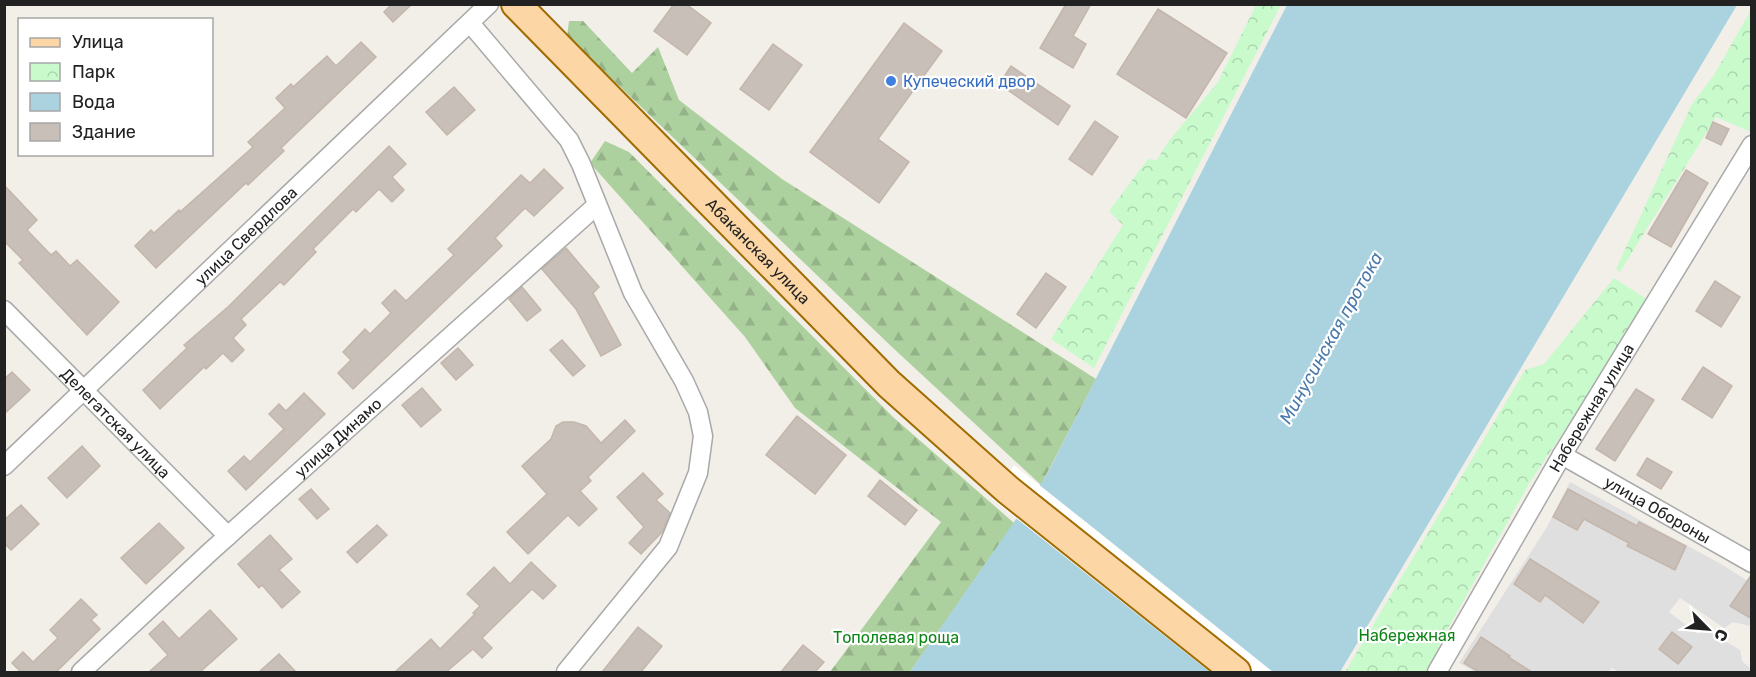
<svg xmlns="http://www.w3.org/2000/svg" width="1756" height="677" font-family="Rubik,sans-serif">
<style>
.residential{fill:#e0dfdf}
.forest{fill:url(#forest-firs)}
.park{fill:url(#park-crowns)}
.water{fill:#aad3df}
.pier{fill:#fff}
.building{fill:#c7bfb8;stroke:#c4b6ab;stroke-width:1.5}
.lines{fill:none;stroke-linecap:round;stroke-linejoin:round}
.minor-casing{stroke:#a9a9a9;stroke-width:21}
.primary-casing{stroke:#a06b00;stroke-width:32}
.minor{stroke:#fff;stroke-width:18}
.primary{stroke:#fcd6a4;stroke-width:28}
.shop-dot{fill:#3f7fe0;stroke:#fff;stroke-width:2}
.labels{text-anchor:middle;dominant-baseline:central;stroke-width:4.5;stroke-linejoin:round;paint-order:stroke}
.shop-label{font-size:16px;fill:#366cbe;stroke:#fff;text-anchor:start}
.street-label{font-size:16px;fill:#222;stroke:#fff}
.park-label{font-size:16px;fill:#0c8416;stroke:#fff}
.water-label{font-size:18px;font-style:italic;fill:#4a7aab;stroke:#fff}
</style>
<defs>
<pattern id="forest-firs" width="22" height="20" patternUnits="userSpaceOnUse" patternTransform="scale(1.5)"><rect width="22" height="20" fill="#add19e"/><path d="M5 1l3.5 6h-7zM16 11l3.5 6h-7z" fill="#95b388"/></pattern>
<pattern id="park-crowns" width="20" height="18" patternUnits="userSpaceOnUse" patternTransform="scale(1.5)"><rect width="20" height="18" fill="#c8facc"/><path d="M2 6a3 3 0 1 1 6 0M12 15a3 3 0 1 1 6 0" fill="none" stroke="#acd6af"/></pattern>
</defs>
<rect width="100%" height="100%" fill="#f2efe9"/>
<path class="residential" d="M 1570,482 L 1721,564 L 1751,583 L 1750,626 L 1733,622 L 1724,628 L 1680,598 L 1669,612 L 1698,634 L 1707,630 L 1740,650 L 1742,661 L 1751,669 L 1751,672 L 1619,672 L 1612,668 L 1608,672 L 1475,672 L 1459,663 L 1547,527 Z"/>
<g class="forest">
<path d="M 569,21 L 583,21 L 632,73 L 658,47 L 679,100 L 782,179 L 1096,379 L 1041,485 L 892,347 L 567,36 Z"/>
<path d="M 605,141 L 629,152 L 893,417 L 1014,523 L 910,672 L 830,672 L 941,522 L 795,408 L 745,337 L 590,163 Z"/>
</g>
<g class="park">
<path d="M 1256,5 L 1281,5 L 1094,368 L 1051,339 L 1123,225 L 1109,211 L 1148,159 L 1157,160 L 1168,142 L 1218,82 Z"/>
<path d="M 1751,10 L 1751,132 L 1716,117 L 1620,272 L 1616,269 L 1692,104 L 1714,75 Z"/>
<path d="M 1614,278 L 1651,302 L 1530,482 L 1441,641 L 1429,672 L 1345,672 L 1525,370 L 1544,364 Z"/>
</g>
<path class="water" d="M 1287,5 L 1737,5 L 1340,672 L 910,672 L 1046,476 Z"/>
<path class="pier" d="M 1014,465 L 1096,530 L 1273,672 L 1210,672 L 992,499 Z"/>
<g class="building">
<path d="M 392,4 L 412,4 L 393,22 L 384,12 Z"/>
<path d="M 674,4 L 686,4 L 711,23 L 687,55 L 654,31 Z"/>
<path d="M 1066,4 L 1091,4 L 1073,36 L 1086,44 L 1073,68 L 1040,48 Z"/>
<path d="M 1158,9 L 1227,53 L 1186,118 L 1117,74 Z"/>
<path d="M 904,23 L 942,51 L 878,139 L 909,162 L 879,203 L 810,152 Z"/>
<path d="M 361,42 L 376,57 L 281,148 L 284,151 L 248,185 L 246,183 L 156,268 L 135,246 L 151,230 L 154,233 L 179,210 L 180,212 L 253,147 L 248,142 L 285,108 L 276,98 L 291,84 L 293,87 L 327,56 L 336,66 Z"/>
<path d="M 773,44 L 802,65 L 769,110 L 740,89 Z"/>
<path d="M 1011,66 L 1070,106 L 1058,125 L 999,84 Z"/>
<path d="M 454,87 L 475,110 L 447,135 L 426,112 Z"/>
<path d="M 1095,121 L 1118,137 L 1092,175 L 1069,159 Z"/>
<path d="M 1713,122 L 1729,129 L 1721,145 L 1706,138 Z"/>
<path d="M 389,146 L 406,164 L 392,177 L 404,190 L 392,202 L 379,189 L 356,212 L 353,209 L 313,249 L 316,252 L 284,285 L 280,282 L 241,319 L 246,325 L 233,338 L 244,350 L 232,362 L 223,353 L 206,369 L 204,367 L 160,409 L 143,390 L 187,348 L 184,345 L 229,306 Z"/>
<path d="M 544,169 L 563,188 L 534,216 L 525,208 L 495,238 L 502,246 L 353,389 L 338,373 L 351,360 L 343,352 L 365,329 L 370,334 L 391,313 L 382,303 L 395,290 L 406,301 L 454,255 L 448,249 L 521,175 L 530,183 Z"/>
<path d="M 1686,170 L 1708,183 L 1671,247 L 1648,234 Z"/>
<path d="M 4,185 L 37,220 L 27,230 L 51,255 L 56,251 L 70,266 L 77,260 L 119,302 L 87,335 L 19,263 L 23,260 L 4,241 Z"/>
<path d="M 566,248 L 599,287 L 593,293 L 621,345 L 601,356 L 576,309 L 542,269 Z"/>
<path d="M 1046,273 L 1066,287 L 1036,328 L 1017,314 Z"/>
<path d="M 1715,281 L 1740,297 L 1721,327 L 1696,311 Z"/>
<path d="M 522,287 L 541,310 L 527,321 L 509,299 Z"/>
<path d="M 562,340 L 585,366 L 573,376 L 550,350 Z"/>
<path d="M 458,348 L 473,365 L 456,380 L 441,363 Z"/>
<path d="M 1703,367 L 1732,386 L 1712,418 L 1682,399 Z"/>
<path d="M 12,372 L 30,390 L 4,414 L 4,379 Z"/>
<path d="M 422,388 L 441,410 L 421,427 L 402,405 Z"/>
<path d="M 1636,389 L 1654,400 L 1615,461 L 1596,449 Z"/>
<path d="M 304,393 L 325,414 L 246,490 L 228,471 L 244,456 L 250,462 L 284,429 L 269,414 L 279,404 L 286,411 Z"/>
<path d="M 797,416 L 846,455 L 815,494 L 766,455 Z"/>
<path d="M 625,420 L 635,431 L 588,477 L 591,481 L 580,491 L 597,509 L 579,526 L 568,515 L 528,554 L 507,532 L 547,494 L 522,466 L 551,439 L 556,426 L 563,422 L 574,422 L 586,426 L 601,443 Z"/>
<path d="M 82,446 L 100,466 L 67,498 L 48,478 Z"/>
<path d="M 1647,458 L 1672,472 L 1661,489 L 1637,475 Z"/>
<path d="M 643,473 L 663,494 L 656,500 L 670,513 L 662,532 L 641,554 L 629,543 L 644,527 L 617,497 Z"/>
<path d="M 880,480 L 917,510 L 905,525 L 868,496 Z"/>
<path d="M 311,489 L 329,509 L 317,519 L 299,499 Z"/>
<path d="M 1568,489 L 1637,526 L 1639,522 L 1686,546 L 1675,570 L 1627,546 L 1629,543 L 1584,519 L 1577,530 L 1553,517 Z"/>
<path d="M 21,505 L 39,524 L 11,550 L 4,543 L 4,520 Z"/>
<path d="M 159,523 L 184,548 L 146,584 L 121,558 Z"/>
<path d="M 377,525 L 387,535 L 357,563 L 347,552 Z"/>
<path d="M 270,535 L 292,559 L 279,570 L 300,592 L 282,608 L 262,585 L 259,588 L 238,564 Z"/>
<path d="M 1530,559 L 1599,602 L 1583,623 L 1545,595 L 1540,602 L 1514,584 Z"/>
<path d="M 531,562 L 556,586 L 543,599 L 532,589 L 482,638 L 492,648 L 482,658 L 473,649 L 446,672 L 395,672 L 431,639 L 440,649 L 475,614 L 473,613 L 480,606 L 467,594 L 494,567 L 510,584 Z"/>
<path d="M 1752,574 L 1752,619 L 1730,606 Z"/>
<path d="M 81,599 L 97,615 L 91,620 L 100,629 L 56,672 L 21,672 L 12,663 L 23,652 L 33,662 L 58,638 L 50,630 Z"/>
<path d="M 210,610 L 237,639 L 200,672 L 149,672 L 168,655 L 149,634 L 163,621 L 179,639 Z"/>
<path d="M 638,627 L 662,646 L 641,672 L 602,672 Z"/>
<path d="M 1672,632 L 1692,647 L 1678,664 L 1659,649 Z"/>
<path d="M 1481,637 L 1510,656 L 1508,657 L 1532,672 L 1479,672 L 1464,663 Z"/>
<path d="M 803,645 L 824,662 L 815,672 L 781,672 Z"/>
<path d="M 279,654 L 296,672 L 259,672 Z"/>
</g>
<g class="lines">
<defs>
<g id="minor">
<path d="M 470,23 L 569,140 L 581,164 L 633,293 L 684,381 L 698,412 L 703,436 L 698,473 L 668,547 L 566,672"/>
<path id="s1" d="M 4,310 L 228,536"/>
<path id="s2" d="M 1562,455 L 1752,563"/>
<path id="s3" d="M 4,466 L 489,4"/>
<path id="s4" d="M 81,672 L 210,552 L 597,205"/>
<path id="s5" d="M 1437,672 L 1562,455 L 1752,145"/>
</g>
<g id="primary">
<path id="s6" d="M 516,4 L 889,384 L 1008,490 L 1236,672"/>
</g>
</defs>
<use href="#minor" class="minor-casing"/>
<use href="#primary" class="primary-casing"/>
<use href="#minor" class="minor"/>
<use href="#primary" class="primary"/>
</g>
<circle class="shop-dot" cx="891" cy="81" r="6"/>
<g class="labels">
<g class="shop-label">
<text x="903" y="81">Купеческий двор</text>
</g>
<g class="street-label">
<text stroke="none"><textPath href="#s3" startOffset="334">улица Свердлова</textPath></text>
<text stroke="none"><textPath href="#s6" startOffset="346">Абаканская улица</textPath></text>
<text stroke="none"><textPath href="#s5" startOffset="306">Набережная улица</textPath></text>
<text stroke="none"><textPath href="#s1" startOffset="159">Делегатская улица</textPath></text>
<text stroke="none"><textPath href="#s4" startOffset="348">улица Динамо</textPath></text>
<text stroke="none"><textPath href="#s2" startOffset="110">улица Обороны</textPath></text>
</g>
<g class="park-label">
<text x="1407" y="635">Набережная</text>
<text x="896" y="637">Тополевая роща</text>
</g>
<g class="water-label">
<text transform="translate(1331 338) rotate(-61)">Минусинская протока</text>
</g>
</g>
<rect width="1756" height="677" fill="none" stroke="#222222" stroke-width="12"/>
<rect x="18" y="18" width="195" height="138" fill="#ffffff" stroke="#a7a7a7" stroke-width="1.5"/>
<rect x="30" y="38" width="30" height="9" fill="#fcd6a4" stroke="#a7a7a7" stroke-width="1.5"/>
<text x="72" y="48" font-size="18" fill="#222222">Улица</text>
<rect x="30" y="63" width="30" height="18" fill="url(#park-crowns)" stroke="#a7a7a7" stroke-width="1.5"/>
<text x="72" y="78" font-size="18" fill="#222222">Парк</text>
<rect x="30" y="93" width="30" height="18" fill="#aad3df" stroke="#a7a7a7" stroke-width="1.5"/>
<text x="72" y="108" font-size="18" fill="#222222">Вода</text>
<rect x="30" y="123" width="30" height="18" fill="#c7bfb8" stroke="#a7a7a7" stroke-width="1.5"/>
<text x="72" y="138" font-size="18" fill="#222222">Здание</text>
<g transform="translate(1708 629) rotate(115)" stroke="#ffffff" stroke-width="4.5" paint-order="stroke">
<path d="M0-4.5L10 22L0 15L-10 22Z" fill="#222222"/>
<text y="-9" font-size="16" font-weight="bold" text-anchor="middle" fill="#222222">С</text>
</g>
</svg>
